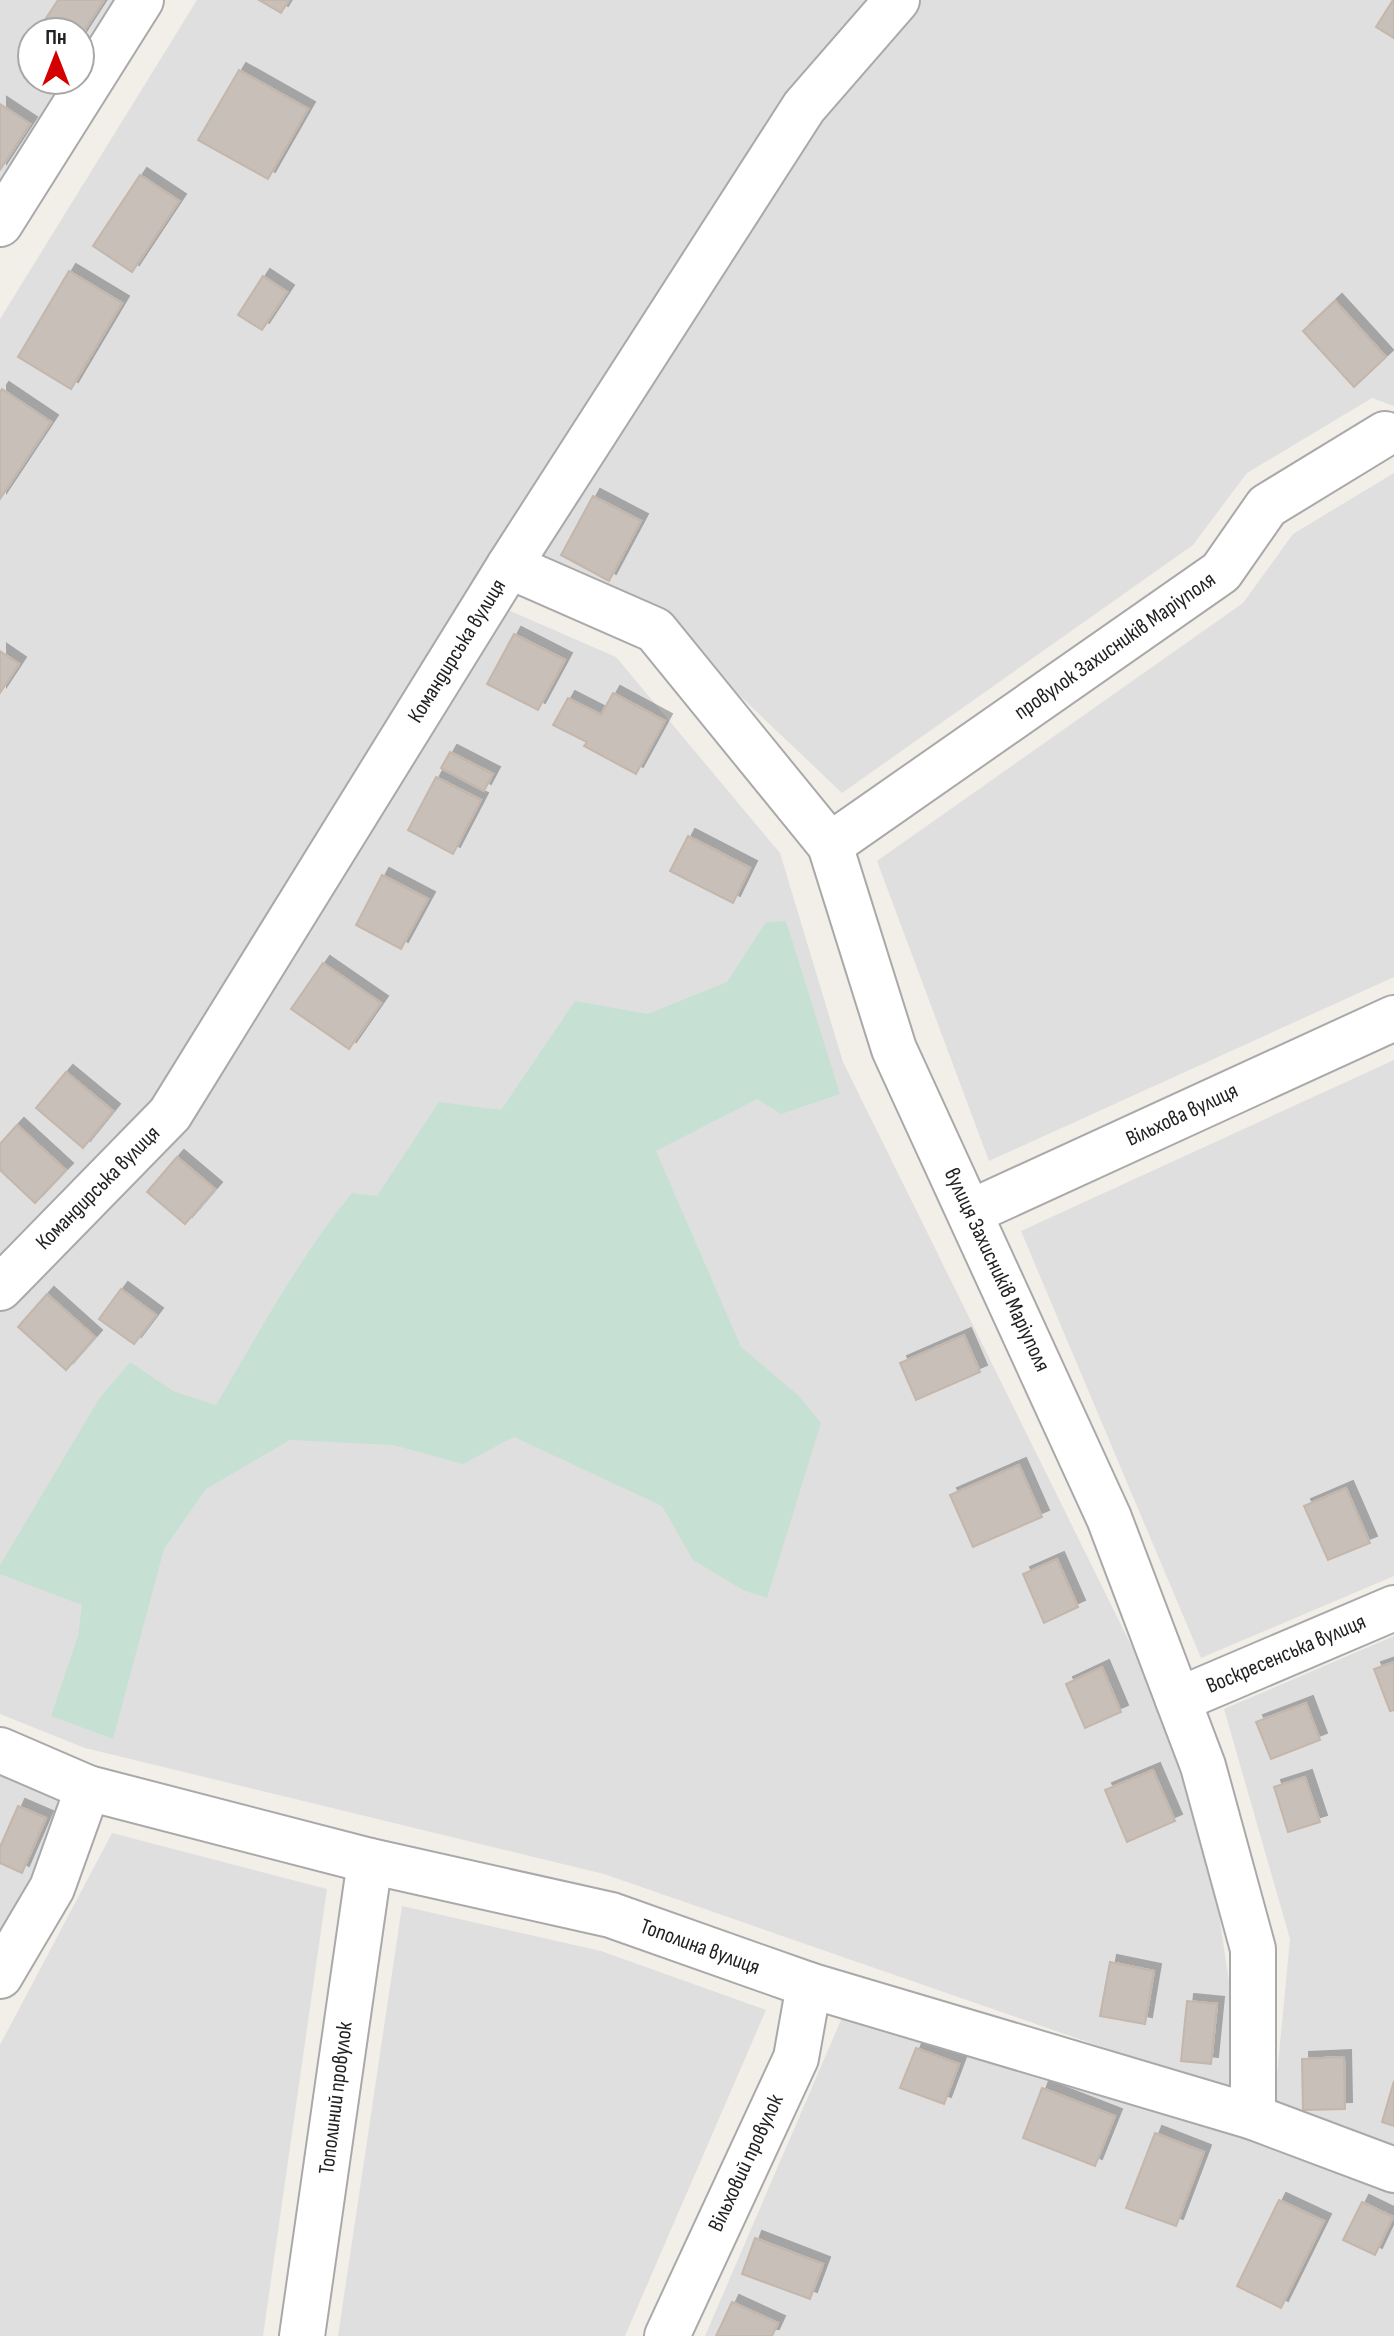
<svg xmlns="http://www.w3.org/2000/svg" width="1394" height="2336" font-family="'Sofia Sans Condensed',sans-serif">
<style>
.residential{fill:#e0dfdf;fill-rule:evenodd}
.wetland{fill:#c6e0d4}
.building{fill:#c7bfb8;stroke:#c4b6ab;stroke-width:2;filter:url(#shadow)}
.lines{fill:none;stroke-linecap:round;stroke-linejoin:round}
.minor-casing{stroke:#a9a9a9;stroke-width:48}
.minor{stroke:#fff;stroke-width:44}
.labels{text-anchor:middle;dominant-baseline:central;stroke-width:7;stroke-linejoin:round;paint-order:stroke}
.street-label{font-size:22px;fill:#222;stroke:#fff}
</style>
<defs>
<filter id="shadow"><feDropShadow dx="7" dy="-7" stdDeviation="0" flood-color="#0004"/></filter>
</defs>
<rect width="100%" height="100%" fill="#f2efe9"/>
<g class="residential">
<path d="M 0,0 L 141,0 L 0,218 ZM 32,32 L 80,32 L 80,80 L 32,80 Z"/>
<path d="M 197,0 L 874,0 L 157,1107 L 0,1256 L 0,319 Z"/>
<path d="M 916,0 L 1394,0 L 1394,406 L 1372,398 L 1247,473 L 1193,545 L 842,793 L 657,617 L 533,554 L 816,113 Z"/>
<path d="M 1394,473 L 1394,977 L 989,1161 L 877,861 L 1243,603 L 1293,534 Z"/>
<path d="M 508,610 L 616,657 L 780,853 L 843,1062 L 1172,1728 L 1212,1867 L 1246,2097 L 604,1874 L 85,1748 L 0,1714 L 0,1293 L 158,1120 Z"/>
<path d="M 1394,1060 L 1394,1576 L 1201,1658 L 1021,1231 Z"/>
<path d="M 1394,1636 L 1394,2155 L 1273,2116 L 1290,1939 L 1224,1709 Z"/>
<path d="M 0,1772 L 72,1800 L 0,1934 Z"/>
<path d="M 112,1833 L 327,1889 L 263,2336 L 0,2336 L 0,2045 Z"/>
<path d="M 402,1906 L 601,1951 L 766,2010 L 625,2336 L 338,2336 Z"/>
<path d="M 844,2013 L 1339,2167 L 1394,2188 L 1394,2336 L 705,2336 Z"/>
</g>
<path class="wetland" d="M 786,921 L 840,1094 L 781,1114 L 757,1099 L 656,1151 L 741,1347 L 799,1396 L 821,1423 L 767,1598 L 743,1590 L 693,1560 L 662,1506 L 514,1437 L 463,1464 L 393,1445 L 290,1440 L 206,1489 L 164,1549 L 113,1739 L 51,1716 L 78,1636 L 82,1605 L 0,1574 L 0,1565 L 99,1399 L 130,1362 L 173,1391 L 216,1405 C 259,1333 298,1259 352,1193 L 377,1196 L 439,1102 L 501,1110 L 575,1001 L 648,1014 L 727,982 L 766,922 Z"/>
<g class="building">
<path d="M 58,0 L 104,0 L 80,37 L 80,32 L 37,32 Z"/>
<path d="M 259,0 L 289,0 L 281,13 Z"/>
<path d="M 1393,0 L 1394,0 L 1394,38 L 1376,27 Z"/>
<path d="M 239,70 L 308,109 L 268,179 L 198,140 Z"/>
<path d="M 0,104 L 30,124 L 0,170 Z"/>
<path d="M 140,175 L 179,201 L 132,272 L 93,246 Z"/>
<path d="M 69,271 L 122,303 L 71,389 L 18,357 Z"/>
<path d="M 263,276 L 287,292 L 262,330 L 238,315 Z"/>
<path d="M 1335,301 L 1386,357 L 1354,387 L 1303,331 Z"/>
<path d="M 2,389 L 51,422 L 0,499 L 0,392 Z"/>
<path d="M 593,496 L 641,521 L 609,581 L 561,555 Z"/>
<path d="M 514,634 L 565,660 L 538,710 L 487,684 Z"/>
<path d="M 0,651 L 19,664 L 0,693 Z"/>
<path d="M 613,693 L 665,721 L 636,774 L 584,746 L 587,742 L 553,725 L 568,698 L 601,715 Z"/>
<path d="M 450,752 L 493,774 L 484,791 L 441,768 Z"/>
<path d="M 436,777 L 481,800 L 453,854 L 408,830 Z"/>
<path d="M 688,836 L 750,868 L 733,903 L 670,871 Z"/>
<path d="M 382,875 L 428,899 L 401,949 L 356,925 Z"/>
<path d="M 323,963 L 381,1003 L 349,1049 L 291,1009 Z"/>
<path d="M 66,1072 L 113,1111 L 83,1148 L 36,1108 Z"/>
<path d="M 17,1125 L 66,1170 L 35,1203 L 0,1170 L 0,1144 Z"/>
<path d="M 177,1157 L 215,1189 L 185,1224 L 147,1192 Z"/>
<path d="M 121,1289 L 156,1315 L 134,1344 L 99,1319 Z"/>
<path d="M 47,1294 L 95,1337 L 66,1370 L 18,1327 Z"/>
<path d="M 964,1335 L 980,1372 L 916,1400 L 900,1363 Z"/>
<path d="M 1019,1465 L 1042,1517 L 973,1547 L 950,1495 Z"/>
<path d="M 1346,1488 L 1370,1543 L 1328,1560 L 1304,1506 Z"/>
<path d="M 1057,1559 L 1078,1607 L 1044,1623 L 1023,1574 Z"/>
<path d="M 1394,1662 L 1394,1710 L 1390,1711 L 1374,1669 Z"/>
<path d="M 1102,1667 L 1121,1712 L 1085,1728 L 1066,1684 Z"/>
<path d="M 1306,1703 L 1320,1740 L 1271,1759 L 1256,1722 Z"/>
<path d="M 1153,1770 L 1175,1821 L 1127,1842 L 1105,1790 Z"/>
<path d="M 1305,1777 L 1320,1822 L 1288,1832 L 1274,1787 Z"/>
<path d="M 18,1806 L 46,1818 L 22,1873 L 0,1863 L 0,1847 Z"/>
<path d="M 1110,1962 L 1154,1971 L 1145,2024 L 1100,2016 Z"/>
<path d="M 1187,2001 L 1217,2004 L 1211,2064 L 1181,2061 Z"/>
<path d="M 916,2048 L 959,2064 L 944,2104 L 900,2088 Z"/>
<path d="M 1344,2057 L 1345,2109 L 1303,2110 L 1302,2059 Z"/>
<path d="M 1394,2081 L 1394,2126 L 1382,2122 Z"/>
<path d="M 1042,2088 L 1115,2116 L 1095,2166 L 1023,2138 Z"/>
<path d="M 1155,2133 L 1204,2152 L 1176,2226 L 1126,2208 Z"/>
<path d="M 1279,2200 L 1324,2221 L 1281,2308 L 1237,2286 Z"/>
<path d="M 1362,2202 L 1393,2217 L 1375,2255 L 1343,2240 Z"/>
<path d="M 755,2238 L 823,2264 L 810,2299 L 742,2274 Z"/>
<path d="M 732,2302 L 778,2323 L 772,2336 L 716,2336 Z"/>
</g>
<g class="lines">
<defs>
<g id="minor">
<path d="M 0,224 L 141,0"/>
<path d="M 509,566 L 655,630 L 830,845 L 894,1049 L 1109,1518 L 1203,1766 L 1253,1949 L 1253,2117"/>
<path d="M 830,845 L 1221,572 L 1267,506 L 1385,434"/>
<path d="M 971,1212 L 1394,1018"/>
<path d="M 0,1288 L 170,1114 L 509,566 L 804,107 L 897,0"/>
<path d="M 1178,1700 L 1394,1608"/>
<path d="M 0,1750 L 88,1788 L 370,1861 L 611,1915 L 809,1985 L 1253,2117 L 1394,2170"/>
<path d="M 0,1976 L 52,1888 L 88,1788"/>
<path d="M 302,2336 L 370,1861"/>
<path d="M 667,2336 L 796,2058 L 809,1985"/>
</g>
</defs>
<use href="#minor" class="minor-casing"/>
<use href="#minor" class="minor"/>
</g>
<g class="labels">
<g class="street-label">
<text transform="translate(1115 646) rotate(-35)">провулок Захисників Маріуполя</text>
<text transform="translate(457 651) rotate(-58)">Командирська вулиця</text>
<text transform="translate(1182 1115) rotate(-25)">Вільхова вулиця</text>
<text transform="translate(98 1188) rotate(-45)">Командирська вулиця</text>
<text transform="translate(997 1270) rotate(65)">вулиця Захисників Маріуполя</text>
<text transform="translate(1286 1654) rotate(-23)">Воскресенська вулиця</text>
<text transform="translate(700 1947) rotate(20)">Тополина вулиця</text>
<text transform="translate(336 2098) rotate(-83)">Тополиний провулок</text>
<text transform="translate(746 2163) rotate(-65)">Вільховий провулок</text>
</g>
</g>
<g transform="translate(56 56)"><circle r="38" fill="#ffffff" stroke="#a7a7a7" stroke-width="2"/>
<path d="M0-6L14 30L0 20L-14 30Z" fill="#d40000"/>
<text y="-12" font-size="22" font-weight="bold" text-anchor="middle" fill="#222222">Пн</text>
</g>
</svg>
